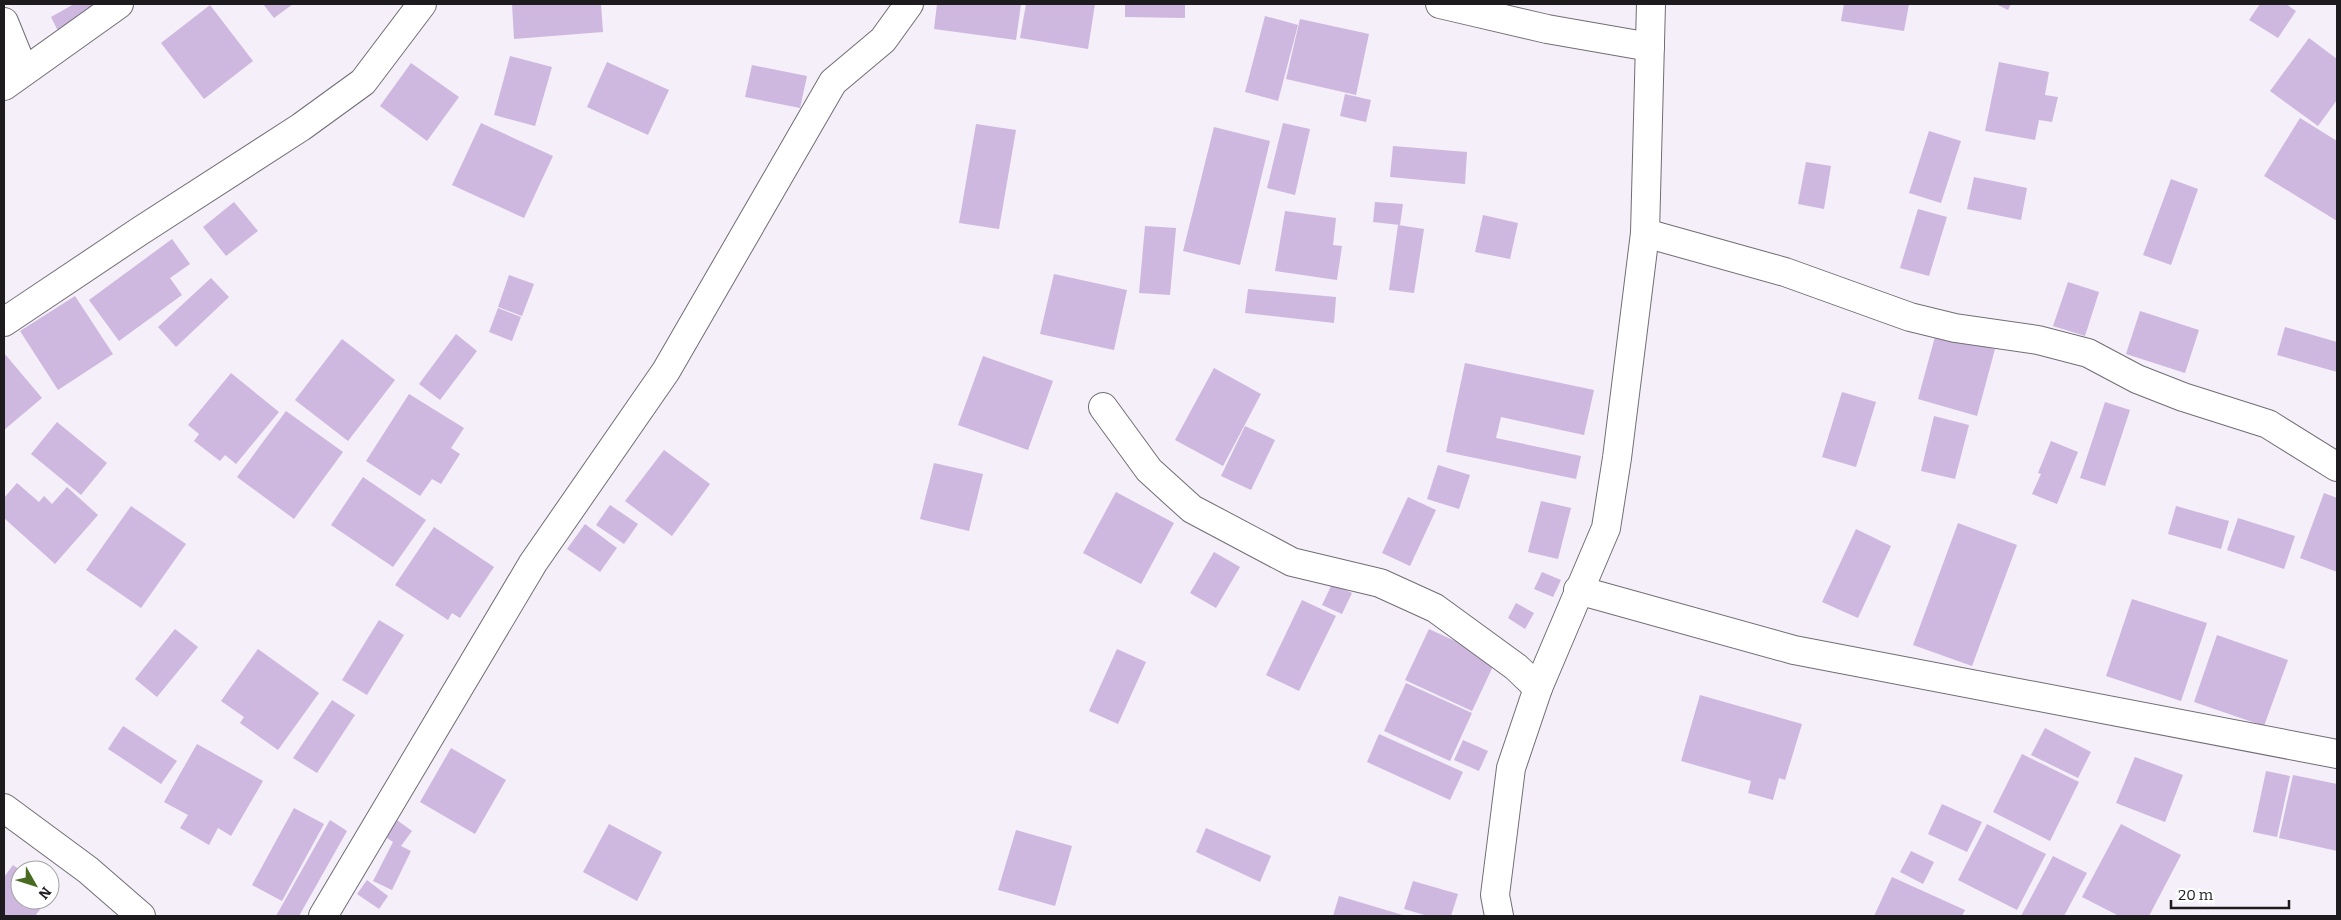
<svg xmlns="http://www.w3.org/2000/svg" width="2341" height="920" font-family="Bitter,serif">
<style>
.building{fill:#ceb8df}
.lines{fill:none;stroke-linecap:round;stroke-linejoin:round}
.minor-casing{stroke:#726d75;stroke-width:30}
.tertiary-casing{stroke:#726d75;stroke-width:30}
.minor{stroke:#fff;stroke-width:28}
.tertiary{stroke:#fff;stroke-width:28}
</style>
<rect width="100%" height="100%" fill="#f4eff8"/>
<g class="building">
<path d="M 74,4 L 90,4 L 96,15 L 60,35 L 51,17 Z"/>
<path d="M 263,4 L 293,4 L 274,18 Z"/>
<path d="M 512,4 L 601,4 L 603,32 L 514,39 Z"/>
<path d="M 937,4 L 1021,4 L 1016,40 L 934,29 Z"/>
<path d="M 1026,4 L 1095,4 L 1088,49 L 1020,38 Z"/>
<path d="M 1125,4 L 1185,4 L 1185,18 L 1125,17 Z"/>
<path d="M 1844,4 L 1909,4 L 1904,31 L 1841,21 Z"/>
<path d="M 1996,4 L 2011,4 L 2008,10 Z"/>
<path d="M 2260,4 L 2286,4 L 2296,11 L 2278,38 L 2249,20 Z"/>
<path d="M 210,5 L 253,61 L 204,99 L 161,43 Z"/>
<path d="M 1265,16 L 1298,25 L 1278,101 L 1245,92 Z"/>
<path d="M 1300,19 L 1369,34 L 1356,95 L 1286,79 Z"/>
<path d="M 2309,38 L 2337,59 L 2337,100 L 2318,126 L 2270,91 Z"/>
<path d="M 510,56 L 552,67 L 535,126 L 494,115 Z"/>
<path d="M 607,62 L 669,90 L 648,135 L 587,107 Z"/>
<path d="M 1999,62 L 2049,72 L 2045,95 L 2058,97 L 2052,122 L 2039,120 L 2035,140 L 1985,131 Z"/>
<path d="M 411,63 L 459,97 L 427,141 L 380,106 Z"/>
<path d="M 752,65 L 807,76 L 800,108 L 745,97 Z"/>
<path d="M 1345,94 L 1371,100 L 1366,122 L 1340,116 Z"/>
<path d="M 2300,118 L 2337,141 L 2337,221 L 2264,176 Z"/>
<path d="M 481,123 L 553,156 L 524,218 L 452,185 Z"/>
<path d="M 1283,123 L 1310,129 L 1295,195 L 1267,188 Z"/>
<path d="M 976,124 L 1016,130 L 999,229 L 959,223 Z"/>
<path d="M 1214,127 L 1270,141 L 1240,265 L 1183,251 Z"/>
<path d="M 1929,131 L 1961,141 L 1941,203 L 1909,193 Z"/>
<path d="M 1393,146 L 1467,152 L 1465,184 L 1390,177 Z"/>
<path d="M 1806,162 L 1831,166 L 1824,209 L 1798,204 Z"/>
<path d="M 1974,177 L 2027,188 L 2021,220 L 1967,209 Z"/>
<path d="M 2171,179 L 2198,189 L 2171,265 L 2143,255 Z"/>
<path d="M 234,202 L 258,231 L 226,256 L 203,227 Z"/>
<path d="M 1375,202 L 1403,204 L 1400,225 L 1373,222 Z"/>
<path d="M 1918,209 L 1947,217 L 1929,276 L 1900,268 Z"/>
<path d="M 1285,211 L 1336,218 L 1333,245 L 1342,246 L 1337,280 L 1275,271 Z"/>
<path d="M 1483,215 L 1518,223 L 1510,259 L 1475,252 Z"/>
<path d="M 1398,225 L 1424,229 L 1414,293 L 1389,290 Z"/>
<path d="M 1145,226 L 1176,228 L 1170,295 L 1139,293 Z"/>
<path d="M 172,239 L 190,264 L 170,278 L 182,295 L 119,341 L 89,300 Z"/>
<path d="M 1054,274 L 1127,290 L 1114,350 L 1040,334 Z"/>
<path d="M 509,275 L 534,284 L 522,316 L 498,307 Z"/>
<path d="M 211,278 L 229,297 L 176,347 L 158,327 Z"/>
<path d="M 2068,282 L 2099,292 L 2085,336 L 2053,326 Z"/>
<path d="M 1248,289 L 1336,297 L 1334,323 L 1245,313 Z"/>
<path d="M 75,296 L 113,354 L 58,390 L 20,331 Z"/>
<path d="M 498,308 L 521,317 L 512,341 L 489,332 Z"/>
<path d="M 2140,311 L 2199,330 L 2185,373 L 2126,354 Z"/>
<path d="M 2285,327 L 2337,342 L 2337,372 L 2277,355 Z"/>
<path d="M 1936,333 L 1995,349 L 1977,416 L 1918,399 Z"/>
<path d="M 456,334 L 477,351 L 440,400 L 419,384 Z"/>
<path d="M 342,339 L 395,380 L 348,441 L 295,400 Z"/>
<path d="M 4,353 L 42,398 L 4,430 Z"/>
<path d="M 983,356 L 1053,381 L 1028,450 L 958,425 Z"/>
<path d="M 1465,363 L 1594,390 L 1584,435 L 1501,417 L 1496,438 L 1581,456 L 1576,479 L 1446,452 Z"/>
<path d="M 1214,368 L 1261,394 L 1223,466 L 1175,440 Z"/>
<path d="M 231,373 L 279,412 L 236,464 L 225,455 L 220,461 L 194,441 L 199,434 L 188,425 Z"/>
<path d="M 1842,392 L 1876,402 L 1856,467 L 1822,457 Z"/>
<path d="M 409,394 L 464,428 L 451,448 L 460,454 L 441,484 L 432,479 L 420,496 L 366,461 Z"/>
<path d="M 2105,402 L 2130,410 L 2105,486 L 2080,478 Z"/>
<path d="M 286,411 L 343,452 L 294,519 L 237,477 Z"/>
<path d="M 1934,416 L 1969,425 L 1955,479 L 1921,471 Z"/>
<path d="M 57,422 L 107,463 L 81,495 L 31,454 Z"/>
<path d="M 1245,426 L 1275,440 L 1251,490 L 1221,476 Z"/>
<path d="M 2051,441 L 2078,452 L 2057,504 L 2032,494 L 2041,474 L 2038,473 Z"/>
<path d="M 664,450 L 710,484 L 672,536 L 625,501 Z"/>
<path d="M 934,463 L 983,474 L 969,531 L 920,519 Z"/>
<path d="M 1438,465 L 1470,475 L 1459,509 L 1427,499 Z"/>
<path d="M 363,477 L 426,520 L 393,567 L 331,525 Z"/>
<path d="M 17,483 L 39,502 L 44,496 L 52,504 L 67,487 L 98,515 L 55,564 L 4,518 L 4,498 Z"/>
<path d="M 1116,492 L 1174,523 L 1141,584 L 1083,553 Z"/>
<path d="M 2324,493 L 2337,498 L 2337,572 L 2300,558 Z"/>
<path d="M 1408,497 L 1436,510 L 1410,566 L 1382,553 Z"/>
<path d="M 1541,501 L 1571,508 L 1558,559 L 1528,552 Z"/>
<path d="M 610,505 L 638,524 L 624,544 L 596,525 Z"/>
<path d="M 131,506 L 186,544 L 141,608 L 86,570 Z"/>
<path d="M 2176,506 L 2229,521 L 2221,549 L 2168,534 Z"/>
<path d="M 2238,518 L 2295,536 L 2284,569 L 2227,550 Z"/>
<path d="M 1958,523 L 2017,545 L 1972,666 L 1913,645 Z"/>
<path d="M 585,524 L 617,548 L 600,572 L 567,549 Z"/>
<path d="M 434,527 L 494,567 L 460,618 L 452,613 L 448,620 L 395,585 Z"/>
<path d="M 1856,529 L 1891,546 L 1858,618 L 1822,602 Z"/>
<path d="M 1214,552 L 1240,567 L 1216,608 L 1190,593 Z"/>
<path d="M 1542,572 L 1561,580 L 1553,597 L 1534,589 Z"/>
<path d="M 1332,584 L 1352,593 L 1342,614 L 1322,605 Z"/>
<path d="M 2132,599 L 2207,623 L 2181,701 L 2106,676 Z"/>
<path d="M 1302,600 L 1336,616 L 1299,691 L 1266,675 Z"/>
<path d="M 1516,603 L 1534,613 L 1525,629 L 1508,618 Z"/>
<path d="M 379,620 L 404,635 L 367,695 L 342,680 Z"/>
<path d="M 175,629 L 198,647 L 157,697 L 135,679 Z"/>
<path d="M 1429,629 L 1496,660 L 1472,711 L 1405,680 Z"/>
<path d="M 2217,635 L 2288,660 L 2264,726 L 2194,702 Z"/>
<path d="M 258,649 L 319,693 L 278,750 L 240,723 L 244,717 L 221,701 Z"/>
<path d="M 1117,649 L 1146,662 L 1118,724 L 1089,711 Z"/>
<path d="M 1406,683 L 1472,713 L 1450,761 L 1384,731 Z"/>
<path d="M 1700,695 L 1802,724 L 1785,780 L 1779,778 L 1773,800 L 1748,793 L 1751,781 L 1681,761 Z"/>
<path d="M 332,700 L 355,715 L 317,773 L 293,758 Z"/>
<path d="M 123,726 L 177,761 L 161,784 L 108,749 Z"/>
<path d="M 2045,728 L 2091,752 L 2078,778 L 2031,755 Z"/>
<path d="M 1379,734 L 1463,772 L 1450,800 L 1367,762 Z"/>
<path d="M 1463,740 L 1488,751 L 1479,771 L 1454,760 Z"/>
<path d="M 197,744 L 263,781 L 231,836 L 218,828 L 209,845 L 180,828 L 188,815 L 164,802 Z"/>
<path d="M 451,748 L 506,780 L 475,834 L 420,802 Z"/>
<path d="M 2022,754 L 2079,782 L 2050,841 L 1993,812 Z"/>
<path d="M 2135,757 L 2183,775 L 2165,822 L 2116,803 Z"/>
<path d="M 2266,771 L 2290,776 L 2277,837 L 2253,832 Z"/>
<path d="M 2293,775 L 2337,784 L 2337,851 L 2279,838 Z"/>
<path d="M 1942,804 L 1982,822 L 1967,852 L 1928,834 Z"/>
<path d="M 294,808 L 324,824 L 282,901 L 252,885 Z"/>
<path d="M 390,815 L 412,831 L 401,846 L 411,851 L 392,890 L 373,881 L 393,842 L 377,831 Z"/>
<path d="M 330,820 L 347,831 L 299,916 L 276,916 Z"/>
<path d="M 609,824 L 662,852 L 637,901 L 583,872 Z"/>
<path d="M 1987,824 L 2046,854 L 2017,910 L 1958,880 Z"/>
<path d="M 2121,824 L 2181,855 L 2149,916 L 2119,916 L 2082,897 Z"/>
<path d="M 1206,828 L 1271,856 L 1260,882 L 1196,852 Z"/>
<path d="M 1016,830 L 1072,846 L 1055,906 L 998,890 Z"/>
<path d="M 1911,851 L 1934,862 L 1923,884 L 1900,872 Z"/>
<path d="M 2053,856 L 2087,873 L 2064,916 L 2021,916 Z"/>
<path d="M 13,865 L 20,870 L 20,900 L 47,900 L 35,916 L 4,916 L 4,877 Z"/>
<path d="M 1892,877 L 1965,910 L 1962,916 L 1874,916 Z"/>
<path d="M 367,880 L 388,896 L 379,909 L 357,894 Z"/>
<path d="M 1413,881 L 1458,894 L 1451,916 L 1428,916 L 1404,909 Z"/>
<path d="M 1339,896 L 1406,916 L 1333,916 Z"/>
</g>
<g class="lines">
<defs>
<g id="minor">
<path d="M 1440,4 L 1547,29 L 1650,47"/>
<path d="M 4,22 L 17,54 L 4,74"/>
<path d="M 4,86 L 119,4"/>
<path d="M 1645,233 L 1785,272 L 1910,317 L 1955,328 L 2038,340 L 2088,353 L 2137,379 L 2183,397 L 2268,424 L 2337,467"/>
<path d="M 4,322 L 140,231 L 301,127 L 363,82 L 422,4"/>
<path d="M 1103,407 L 1149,470 L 1192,509 L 1292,562 L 1380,583 L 1435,608 L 1516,667 L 1538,688"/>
<path d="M 1578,590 L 1794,650 L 2337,754"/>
<path d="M 323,916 L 533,563 L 666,371 L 833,82 L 883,40 L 909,4"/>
<path d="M 1499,916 L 1495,895 L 1511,768 L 1538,688 L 1606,528 L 1617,458 L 1645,233 L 1651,4"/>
</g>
<path id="tertiary" d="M 4,808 L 88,870 L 141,916"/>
</defs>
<use href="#minor" class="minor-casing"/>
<use href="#tertiary" class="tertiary-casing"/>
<use href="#minor" class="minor"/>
<use href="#tertiary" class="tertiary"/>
</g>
<rect width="2341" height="920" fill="none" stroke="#1d1b1e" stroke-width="10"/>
<g transform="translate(35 885) rotate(129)"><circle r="24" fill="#ffffff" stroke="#a5a4a5"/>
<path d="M0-4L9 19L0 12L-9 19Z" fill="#496a21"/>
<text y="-8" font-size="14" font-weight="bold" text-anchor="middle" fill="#1d1b1e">N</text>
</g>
<path d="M2171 900v8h118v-8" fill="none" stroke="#1d1b1e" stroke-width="2.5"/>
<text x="2178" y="900" font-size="15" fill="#1d1b1e" stroke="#ffffff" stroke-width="4" paint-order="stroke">20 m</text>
</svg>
